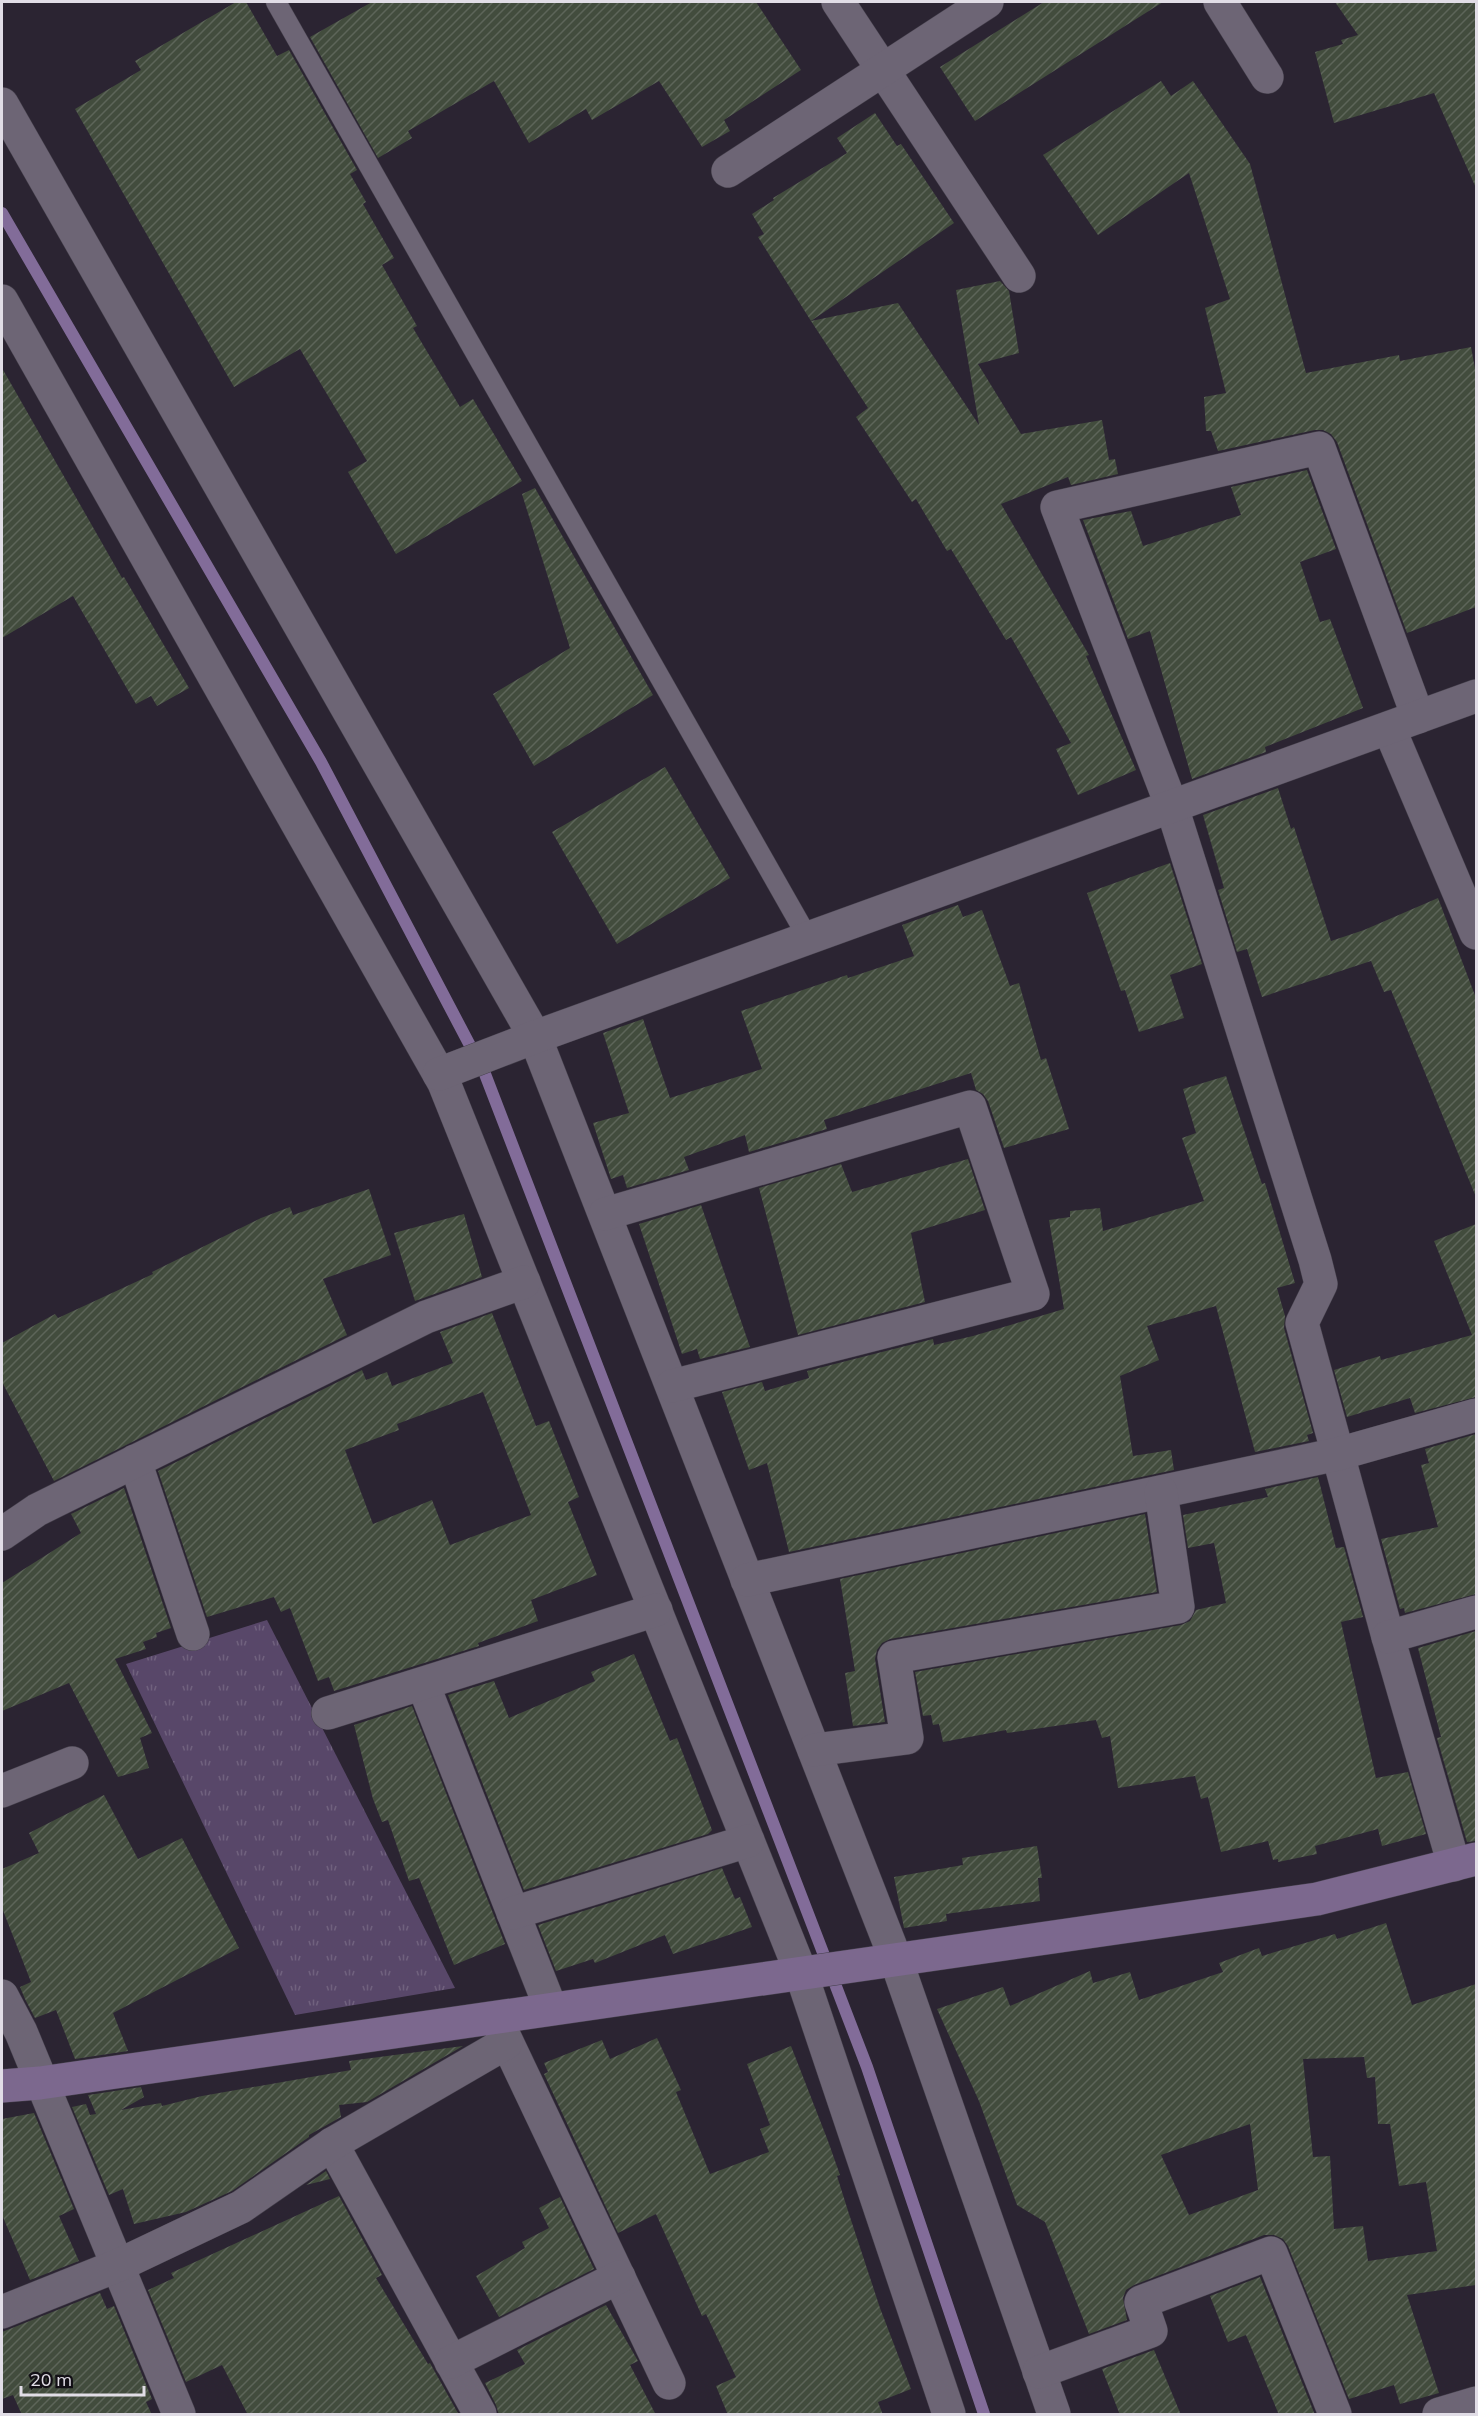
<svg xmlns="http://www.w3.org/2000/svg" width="1478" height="2416" font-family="Mulish,sans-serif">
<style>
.park{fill:url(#park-tufts)}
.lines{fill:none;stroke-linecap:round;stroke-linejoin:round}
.stream{stroke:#826c99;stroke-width:12}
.building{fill:url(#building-hatch);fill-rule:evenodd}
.lane-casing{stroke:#443f4b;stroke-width:21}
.street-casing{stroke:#443f4b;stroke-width:34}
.secondary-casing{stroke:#443f4b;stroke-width:34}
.lane{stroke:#6d6575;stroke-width:20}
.street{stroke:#6d6575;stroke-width:33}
.secondary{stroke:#7c688e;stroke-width:33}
</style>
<defs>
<pattern id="park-tufts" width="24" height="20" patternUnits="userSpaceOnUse" patternTransform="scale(1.5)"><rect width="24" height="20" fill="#584769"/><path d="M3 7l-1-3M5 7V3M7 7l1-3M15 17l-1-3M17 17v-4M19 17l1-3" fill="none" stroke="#70617e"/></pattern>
<pattern id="building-hatch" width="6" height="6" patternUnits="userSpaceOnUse" patternTransform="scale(1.5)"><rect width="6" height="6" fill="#424c3d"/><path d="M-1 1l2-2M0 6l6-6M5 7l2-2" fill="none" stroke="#5d6559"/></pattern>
</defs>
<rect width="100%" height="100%" fill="#2b2432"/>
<path class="park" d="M 267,1620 L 455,1988 L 295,2015 L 126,1664 Z"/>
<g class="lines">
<path class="stream" d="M 2,213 L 321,762 L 485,1074 L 867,2067 L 984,2414"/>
</g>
<g class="building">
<path d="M 236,2 L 246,2 L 277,56 L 289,50 L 357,170 L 350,174 L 366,202 L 363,204 L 394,258 L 382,265 L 417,326 L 413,328 L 460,407 L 473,399 L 522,481 L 396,554 L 348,472 L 367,461 L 300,349 L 234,387 L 75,109 L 141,70 L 135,61 Z"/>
<path d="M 372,2 L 756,2 L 801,70 L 724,120 L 730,131 L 702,147 L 659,81 L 592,120 L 586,109 L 529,143 L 494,81 L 408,131 L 412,138 L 378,158 L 310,37 Z"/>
<path d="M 1044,2 L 1163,2 L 975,121 L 940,67 Z"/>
<path d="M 1335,2 L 1476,2 L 1476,188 L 1434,93 L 1334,123 L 1315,52 L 1343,44 L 1341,40 L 1358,35 Z"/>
<path d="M 1161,81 L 1171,96 L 1193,81 L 1250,164 L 1306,373 L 1399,355 L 1400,361 L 1471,347 L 1476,374 L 1476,607 L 1407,633 L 1337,442 L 1331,434 L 1323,430 L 1315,430 L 1218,451 L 1211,431 L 1206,431 L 1204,397 L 1226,393 L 1205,308 L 1230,299 L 1189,173 L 1098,235 L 1043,155 Z"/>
<path d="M 875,113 L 897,146 L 901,144 L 954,223 L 811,321 L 758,237 L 764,234 L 752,214 L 774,200 L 773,198 L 847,153 L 837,138 Z"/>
<path d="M 1000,281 L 1009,291 L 1019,353 L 978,364 L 1021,434 L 1102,420 L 1109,460 L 1115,459 L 1118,474 L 1071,485 L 1068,477 L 1001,504 L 1089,655 L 1086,656 L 1136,770 L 1078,795 L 1056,749 L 1071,743 L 1011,637 L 1006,640 L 951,549 L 947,551 L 916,499 L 912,502 L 856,417 L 868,408 L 811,321 L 898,303 L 979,425 L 956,290 Z"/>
<path d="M 2,368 L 122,578 L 124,577 L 189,688 L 157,706 L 151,696 L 136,704 L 73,596 L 2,638 Z"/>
<path d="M 1307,470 L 1336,549 L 1300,562 L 1320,622 L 1330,619 L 1363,708 L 1265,747 L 1266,752 L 1192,779 L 1150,631 L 1128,639 L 1083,520 L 1131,511 L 1143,546 L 1241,515 L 1231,487 Z"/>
<path d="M 535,488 L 653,695 L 534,766 L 493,694 L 570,648 L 522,494 Z"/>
<path d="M 665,767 L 730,878 L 617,944 L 552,832 Z"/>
<path d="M 1278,788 L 1291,829 L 1294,827 L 1331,941 L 1364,930 L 1438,898 L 1476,998 L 1476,1197 L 1391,990 L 1384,992 L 1371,961 L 1262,997 L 1247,949 L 1237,952 L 1218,890 L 1224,888 L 1203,815 Z"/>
<path d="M 1170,863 L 1202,964 L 1170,975 L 1184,1018 L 1139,1032 L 1125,990 L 1121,991 L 1087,893 Z"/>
<path d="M 958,905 L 963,917 L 982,910 L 1010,986 L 1019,983 L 1041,1060 L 1046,1058 L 1069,1129 L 1004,1148 L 988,1101 L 983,1094 L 976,1090 L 971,1073 L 824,1120 L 827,1129 L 749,1152 L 745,1135 L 684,1157 L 689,1170 L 627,1188 L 623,1175 L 611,1179 L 593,1123 L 629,1113 L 603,1033 L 643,1019 L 670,1098 L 762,1069 L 741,1011 L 847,975 L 848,978 L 914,956 L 902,925 Z"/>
<path d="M 1226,1076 L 1262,1184 L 1265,1183 L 1295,1283 L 1277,1288 L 1285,1316 L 1284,1328 L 1313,1433 L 1307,1435 L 1309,1441 L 1255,1452 L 1216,1306 L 1147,1326 L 1159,1360 L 1120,1376 L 1133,1456 L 1171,1450 L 1174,1470 L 789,1552 L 767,1463 L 749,1470 L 722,1392 L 762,1382 L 765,1391 L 809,1378 L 807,1371 L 933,1339 L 934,1345 L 973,1336 L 1064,1309 L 1049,1220 L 1070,1217 L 1070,1211 L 1100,1208 L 1103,1231 L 1204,1201 L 1182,1138 L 1196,1133 L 1183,1089 Z"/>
<path d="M 968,1159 L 985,1210 L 911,1233 L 925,1302 L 798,1335 L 759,1188 L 841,1164 L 852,1192 Z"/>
<path d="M 369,1189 L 391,1255 L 323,1279 L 347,1335 L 54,1481 L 2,1382 L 2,1343 L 55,1314 L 58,1318 L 153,1274 L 152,1272 L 261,1218 L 290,1207 L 293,1215 Z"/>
<path d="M 701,1205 L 750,1347 L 700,1359 L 697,1349 L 682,1354 L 639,1224 Z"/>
<path d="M 464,1214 L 482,1277 L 415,1301 L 394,1233 Z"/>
<path d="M 1476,1224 L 1476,1397 L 1415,1413 L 1410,1398 L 1347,1417 L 1334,1370 L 1380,1356 L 1381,1360 L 1472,1335 L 1434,1241 Z"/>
<path d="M 492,1313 L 536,1426 L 549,1421 L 579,1497 L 568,1502 L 597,1575 L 531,1600 L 538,1621 L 478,1643 L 479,1646 L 334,1691 L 329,1677 L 318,1681 L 290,1608 L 281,1612 L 274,1597 L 207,1617 L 158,1471 L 362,1370 L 366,1380 L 387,1372 L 392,1386 L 453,1363 L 440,1332 ZM 483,1392 L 531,1515 L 450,1545 L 432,1500 L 373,1524 L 345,1450 L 399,1430 L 397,1424 Z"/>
<path d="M 1476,1434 L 1476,1594 L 1405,1613 L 1404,1608 L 1400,1609 L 1381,1539 L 1438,1527 L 1421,1465 L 1429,1463 L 1425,1449 Z"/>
<path d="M 1318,1477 L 1336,1548 L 1344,1547 L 1363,1617 L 1341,1622 L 1376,1778 L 1408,1772 L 1426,1834 L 1382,1846 L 1378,1829 L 1315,1846 L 1317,1854 L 1278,1862 L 1278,1859 L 1273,1860 L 1268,1841 L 1221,1852 L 1208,1797 L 1201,1799 L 1195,1776 L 1118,1788 L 1110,1736 L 1102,1738 L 1096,1720 L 1007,1733 L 1006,1730 L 943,1742 L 939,1724 L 933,1725 L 931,1715 L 923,1716 L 915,1672 L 1181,1625 L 1190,1621 L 1196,1610 L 1226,1603 L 1214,1543 L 1188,1548 L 1183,1515 L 1268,1497 L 1265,1489 Z"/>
<path d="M 124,1488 L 171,1628 L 156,1633 L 157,1637 L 143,1642 L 146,1649 L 115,1659 L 152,1733 L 140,1738 L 149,1768 L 118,1777 L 69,1683 L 2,1711 L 2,1583 L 81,1533 L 71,1514 Z"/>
<path d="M 1145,1514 L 1157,1592 L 890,1639 L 882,1643 L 877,1650 L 875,1659 L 885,1722 L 853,1726 L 845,1673 L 855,1671 L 840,1579 Z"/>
<path d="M 1476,1631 L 1476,1841 L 1467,1842 L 1437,1738 L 1441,1737 L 1418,1648 Z"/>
<path d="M 634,1654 L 670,1741 L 677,1738 L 712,1830 L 708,1834 L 524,1890 L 448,1695 L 494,1681 L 509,1718 L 595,1681 L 591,1672 Z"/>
<path d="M 412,1706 L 505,1944 L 454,1965 L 419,1878 L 409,1881 L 388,1820 L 382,1822 L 373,1799 L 354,1725 Z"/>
<path d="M 104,1795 L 138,1859 L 182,1838 L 239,1948 L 113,2013 L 128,2051 L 75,2059 L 56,2010 L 35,2018 L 25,1999 L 20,1987 L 31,1982 L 2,1908 L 2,1869 L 39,1853 L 29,1833 Z"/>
<path d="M 1037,1846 L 1042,1878 L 1038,1878 L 1040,1901 L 946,1914 L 947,1921 L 904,1928 L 894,1877 L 963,1865 L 962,1858 Z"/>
<path d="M 722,1868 L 735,1899 L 740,1897 L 752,1927 L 673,1954 L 665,1935 L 595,1963 L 593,1959 L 556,1971 L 538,1925 Z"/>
<path d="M 1386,1923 L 1412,2005 L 1476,1984 L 1476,2285 L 1407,2295 L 1439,2393 L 1400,2404 L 1394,2385 L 1349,2399 L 1288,2246 L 1283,2239 L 1274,2235 L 1264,2235 L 1134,2285 L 1126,2290 L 1123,2298 L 1127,2320 L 1089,2334 L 1045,2222 L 1017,2205 L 979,2101 L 937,2009 L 1003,1987 L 1010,2006 L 1090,1971 L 1093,1983 L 1130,1972 L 1139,2000 L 1223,1972 L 1219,1963 L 1259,1948 L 1262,1956 L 1335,1934 L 1337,1939 ZM 1364,2057 L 1367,2078 L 1375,2077 L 1378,2124 L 1390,2124 L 1399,2186 L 1426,2182 L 1437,2251 L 1368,2261 L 1363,2226 L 1334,2229 L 1330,2156 L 1313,2157 L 1303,2059 ZM 1250,2124 L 1258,2190 L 1189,2215 L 1161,2155 Z"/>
<path d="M 657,2038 L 681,2090 L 676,2092 L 710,2174 L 769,2152 L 760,2129 L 770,2125 L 747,2064 L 791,2046 L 828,2141 L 840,2175 L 837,2176 L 849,2214 L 880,2308 L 911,2389 L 878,2402 L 883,2415 L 728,2415 L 716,2386 L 736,2377 L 706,2314 L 702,2316 L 656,2214 L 618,2233 L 544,2074 L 548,2072 L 544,2063 L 602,2040 L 610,2059 Z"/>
<path d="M 463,2046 L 367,2102 L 339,2105 L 341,2117 L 309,2135 L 309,2137 L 232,2191 L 186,2212 L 134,2224 L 123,2189 L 109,2195 L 72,2107 L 86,2104 L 90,2115 L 96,2114 L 88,2095 L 141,2087 L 144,2097 L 121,2110 L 161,2103 L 162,2106 L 202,2096 L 351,2070 L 349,2061 Z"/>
<path d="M 34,2113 L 74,2209 L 59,2216 L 79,2261 L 30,2280 L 2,2215 L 2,2119 Z"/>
<path d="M 326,2171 L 330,2179 L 306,2185 Z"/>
<path d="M 339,2196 L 382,2275 L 376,2278 L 428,2364 L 430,2363 L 459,2415 L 248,2415 L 222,2365 L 186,2382 L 148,2290 L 174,2278 L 171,2273 Z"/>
<path d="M 560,2197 L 594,2269 L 499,2317 L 476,2276 L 525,2248 L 522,2242 L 549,2228 L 539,2208 Z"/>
<path d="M 1260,2277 L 1315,2415 L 1279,2415 L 1246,2335 L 1228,2342 L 1210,2296 Z"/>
<path d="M 100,2293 L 107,2309 L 114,2306 L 152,2399 L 146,2402 L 152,2415 L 22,2415 L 13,2395 L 2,2399 L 2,2332 Z"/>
<path d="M 606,2305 L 638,2361 L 630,2365 L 656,2415 L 499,2415 L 496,2405 L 485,2383 L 525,2364 L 517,2350 Z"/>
<path d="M 1154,2350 L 1181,2415 L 1120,2415 L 1102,2369 Z"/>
</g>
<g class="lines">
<defs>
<path id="lane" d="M 276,2 L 808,938"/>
<g id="street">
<path d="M 838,2 L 1019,276"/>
<path d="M 1220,2 L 1267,77"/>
<path d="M 2,104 L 535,1037 L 896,1960 L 1054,2414"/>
<path d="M 728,171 L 987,2"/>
<path d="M 2,301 L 444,1083 L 801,1973 L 949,2414"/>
<path d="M 1418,717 L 1319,448 L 1057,507 L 1172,807 L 1315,1260 L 1321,1284 L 1302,1323 L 1388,1637 L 1454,1865"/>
<path d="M 1389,728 L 1476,933"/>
<path d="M 439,1074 L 535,1037 L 1476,696"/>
<path d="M 605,1214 L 970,1107 L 1033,1294 L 672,1386"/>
<path d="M 135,1461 L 193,1634"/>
<path d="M 2,1534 L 37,1510 L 426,1317 L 524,1282"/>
<path d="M 747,1580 L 1338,1454 L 1476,1415"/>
<path d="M 1388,1637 L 1476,1612"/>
<path d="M 423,1684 L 551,2009"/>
<path d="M 328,1713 L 656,1610"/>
<path d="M 814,1750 L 907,1738 L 894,1657 L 1178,1607 L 1161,1492"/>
<path d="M 2,1791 L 72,1763"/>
<path d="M 513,1913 L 748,1841"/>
<path d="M 2,1996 L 21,2032 L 179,2414"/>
<path d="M 499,2025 L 669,2383"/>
<path d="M 332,2144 L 480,2414"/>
<path d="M 2,2312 L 119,2265 L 241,2207 L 332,2144 L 506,2043"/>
<path d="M 451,2362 L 619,2277"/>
<path d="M 1039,2372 L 1151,2331 L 1141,2302 L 1271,2253 L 1335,2414"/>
<path d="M 1439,2414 L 1476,2403"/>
</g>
<path id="secondary" d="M 2,2086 L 40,2083 L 1317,1899 L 1476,1859"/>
</defs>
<use href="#lane" class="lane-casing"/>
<use href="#street" class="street-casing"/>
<use href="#secondary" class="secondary-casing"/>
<use href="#lane" class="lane"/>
<use href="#street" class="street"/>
<use href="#secondary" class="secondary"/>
</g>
<rect width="1478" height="2416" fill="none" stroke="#e1dde6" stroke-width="6"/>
<path d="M21 2386v9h123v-9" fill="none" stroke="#e1dde6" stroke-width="3"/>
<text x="30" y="2386" font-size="18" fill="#e1dde6" stroke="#120f15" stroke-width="4.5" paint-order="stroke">20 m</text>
</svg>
